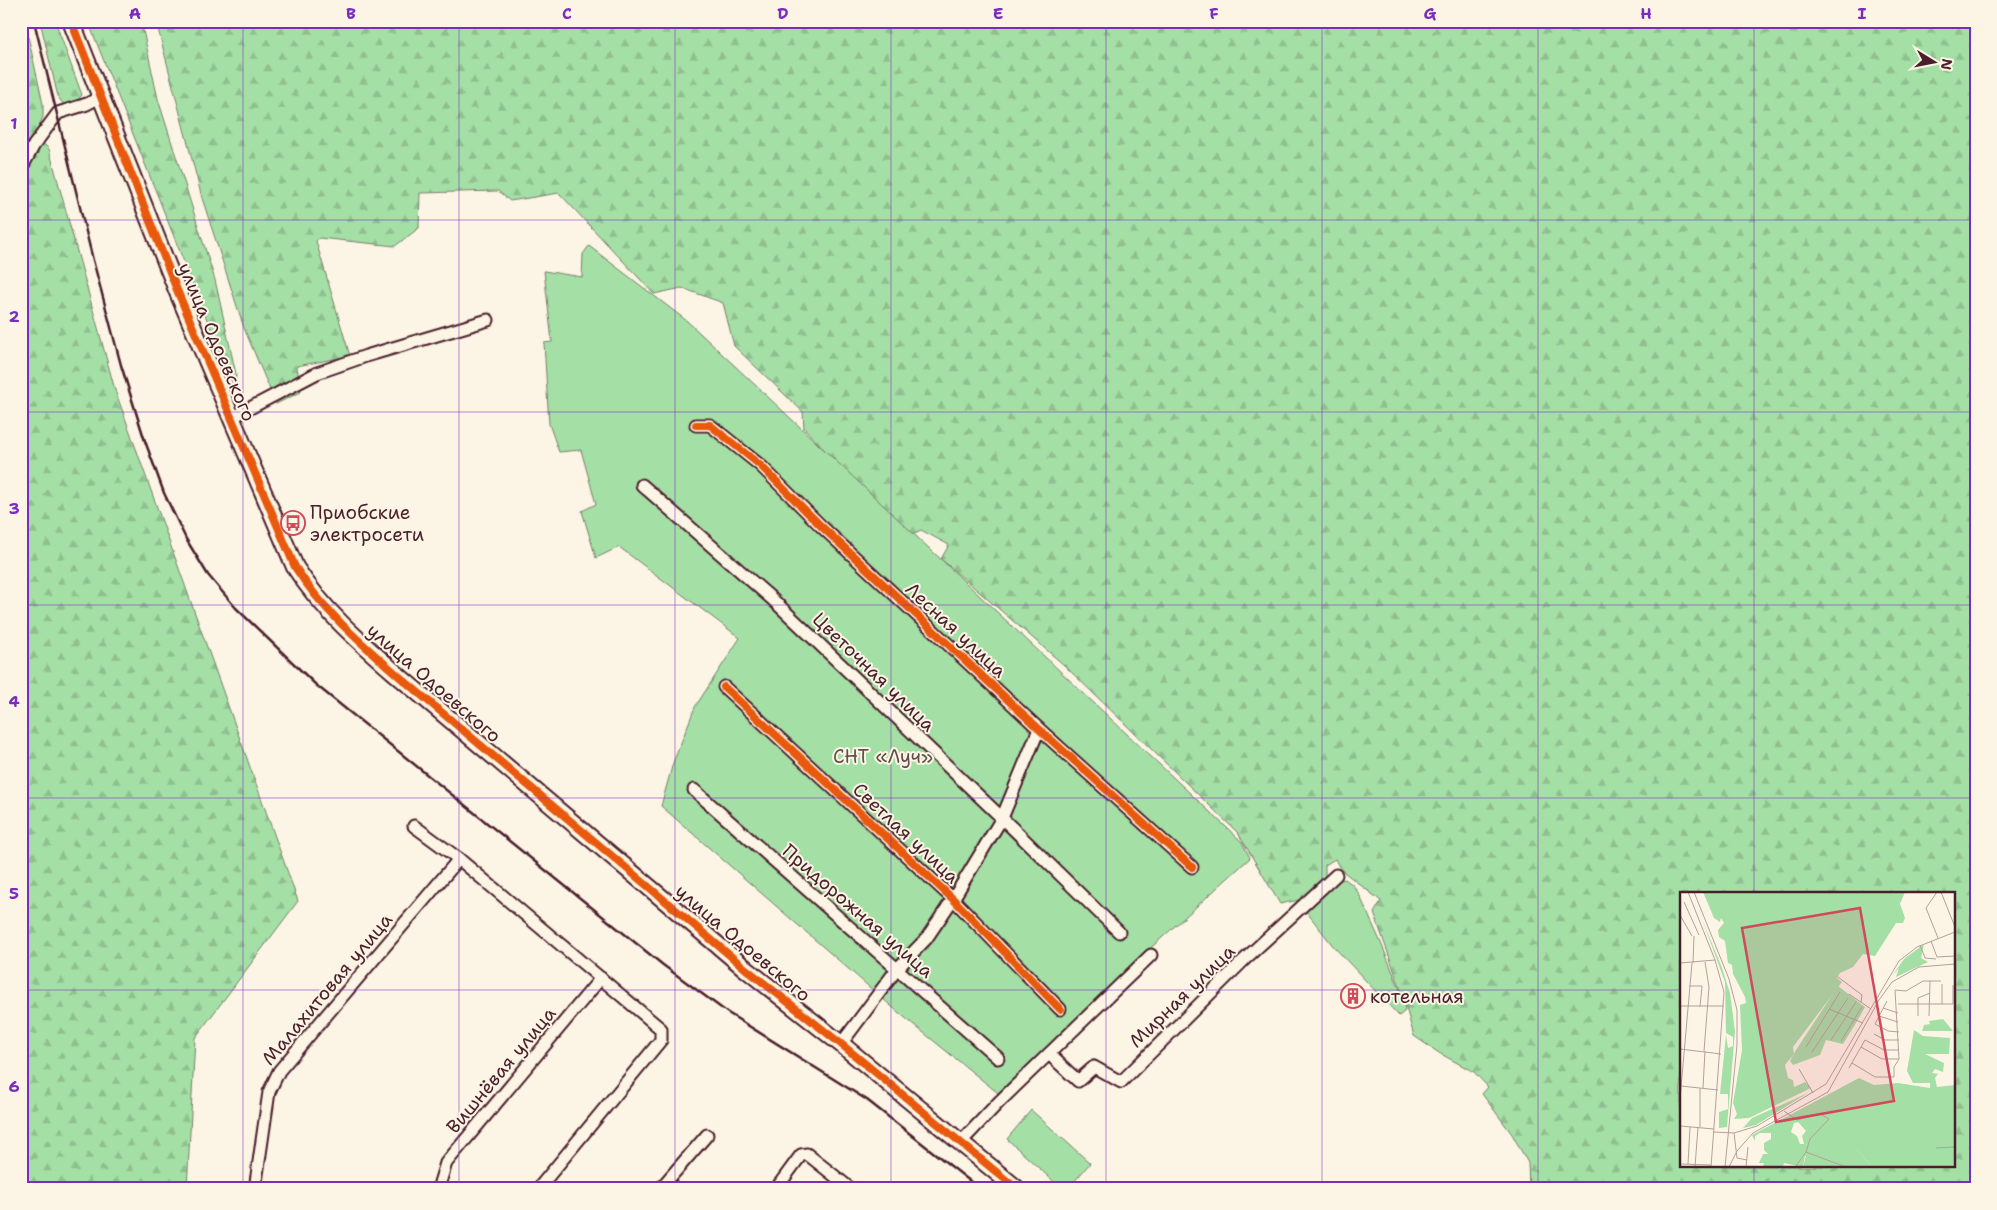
<svg xmlns="http://www.w3.org/2000/svg" width="1997" height="1210" font-family="'Shantell Sans',sans-serif">
<style>
.forest{fill:url(#forest-firs);stroke:#777f68;fill-rule:evenodd}
.garden{fill:#a4dfa6;stroke:#777f68}
.lines{fill:none;stroke-linecap:round;stroke-linejoin:round}
.street-casing{stroke:#4a1f2b;stroke-width:15}
.secondary-casing{stroke:#4a1f2b;stroke-width:20}
.street{stroke:#fcf5e5;stroke-width:11}
.secondary{stroke:#fcf5e5;stroke-width:16}
.rail{stroke:#4a1f2b;stroke-width:2.5}
.cycleway-casing{stroke:#fcf5e5;stroke-width:11}
.cycleway{stroke:#e8590c;stroke-width:8}
.grid{fill:none;stroke:#7b2cbf;stroke-width:1;stroke-opacity:0.55}
.labels{text-anchor:middle;dominant-baseline:central;stroke-width:4;stroke-linejoin:round;paint-order:stroke}
.street-label{font-size:19px;fill:#4a1f2b;stroke:#fcf5e5}
.poi-label{font-size:19px;fill:#4a1f2b;stroke:#fcf5e5;text-anchor:start}
.park-label{font-size:19px;fill:#604f4a;stroke:#fcf5e5}
.inset-road{fill:none;stroke:#b59f9b;stroke-width:1}
.view{fill:#d1495b;fill-opacity:0.15;stroke:#d1495b;stroke-width:2.5}
.inset-edge{fill:none;stroke:#4a1f2b;stroke-width:2.5}
.neatline{fill:none;stroke:#7b2cbf;stroke-width:2}
.grid-label{font-size:16px;text-anchor:middle;font-weight:bold;fill:#7b2cbf}
</style>
<defs>
<pattern id="forest-firs" width="22" height="20" patternUnits="userSpaceOnUse" patternTransform="scale(1.25)"><rect width="22" height="20" fill="#a4dfa6"/><path d="M5 1l3.5 6h-7zM16 11l3.5 6h-7z" fill="#8fbf8f"/></pattern>
</defs>
<rect width="100%" height="100%" fill="#fcf5e5"/>
<filter id="ink" filterUnits="userSpaceOnUse"><feTurbulence type="fractalNoise" baseFrequency=".02" numOctaves="2"/><feDisplacementMap in="SourceGraphic" scale="10" xChannelSelector="R" yChannelSelector="G"/><feConvolveMatrix kernelMatrix="1 2 1 2 8 2 1 2 1" color-interpolation-filters="sRGB"/></filter>
<g filter="url(#ink)">
<g class="forest">
<path d="M 21,21 L 24,21 L 26,27 L 43,104 L 43,117 L 35,136 L 49,149 L 115,390 L 298,901 L 195,1038 L 187,1189 L 21,1189 Z"/>
<path d="M 40,21 L 55,21 L 82,95 L 72,106 L 64,105 L 58,97 Z"/>
<path d="M 88,21 L 141,21 L 158,99 L 215,280 L 236,374 L 235,390 Z"/>
<path d="M 156,21 L 1976,21 L 1976,1189 L 1529,1189 L 1528,1163 L 1512,1134 L 1482,1094 L 1488,1087 L 1474,1072 L 1439,1053 L 1414,1036 L 1401,990 L 1374,913 L 1381,901 L 1340,869 L 1335,859 L 1325,865 L 1325,880 L 1304,899 L 1280,904 L 1238,833 L 1064,665 L 941,559 L 949,545 L 921,530 L 906,537 L 804,428 L 803,412 L 734,346 L 723,303 L 682,288 L 654,294 L 559,193 L 510,201 L 498,191 L 420,193 L 419,228 L 395,246 L 319,238 L 316,241 L 350,356 L 297,366 L 301,392 L 276,404 L 244,328 L 202,198 ZM 1681,894 L 1953,894 L 1953,1166 L 1681,1166 Z"/>
</g>
<g class="garden">
<path d="M 589,246 L 687,321 L 1242,842 L 1250,858 L 1154,945 L 998,1093 L 898,1012 L 661,806 L 673,763 L 695,707 L 740,638 L 619,547 L 596,558 L 582,511 L 596,504 L 581,450 L 559,452 L 549,424 L 544,343 L 552,342 L 544,271 L 582,277 L 583,254 Z"/>
<path d="M 1345,879 L 1353,885 L 1359,894 L 1381,943 L 1404,1000 L 1405,1011 L 1399,1016 L 1334,947 L 1305,910 L 1337,881 Z"/>
<path d="M 1031,1110 L 1090,1163 L 1068,1189 L 1062,1189 L 1007,1139 Z"/>
</g>
<g class="lines">
<defs>
<g id="street">
<path d="M 21,169 L 34,145 L 58,113 L 87,104 L 102,96"/>
<path d="M 231,418 L 317,373 L 366,356 L 488,320"/>
<path d="M 696,425 L 710,425 L 761,466 L 821,526 L 1039,729 L 1192,867"/>
<path d="M 642,485 L 771,598 L 1002,818 L 1119,932"/>
<path d="M 724,687 L 953,899 L 1060,1009"/>
<path d="M 694,790 L 998,1058"/>
<path d="M 414,826 L 459,859 L 661,1029 L 661,1040 L 538,1189"/>
<path d="M 841,1044 L 897,969 L 926,939 L 953,899 L 1002,818 L 1039,729"/>
<path d="M 1049,1054 L 1078,1081 L 1094,1067 L 1121,1082 L 1245,959 L 1336,875"/>
<path d="M 961,1142 L 999,1102 L 1151,955"/>
<path d="M 255,1189 L 269,1092 L 279,1071 L 459,859"/>
<path d="M 438,1189 L 446,1163 L 601,978"/>
<path d="M 660,1189 L 707,1135"/>
<path d="M 776,1189 L 801,1155 L 807,1154 L 851,1189"/>
</g>
<path id="secondary" d="M 71,21 L 177,290 L 295,567 C 323,611 362,644 401,678 L 746,969 L 841,1044 L 1017,1189"/>
</defs>
<use href="#street" class="street-casing"/>
<use href="#secondary" class="secondary-casing"/>
<use href="#street" class="street"/>
<use href="#secondary" class="secondary"/>
<path class="rail" d="M 34,21 L 93,260 L 121,365 L 145,441 L 164,493 L 186,539 L 208,575 L 236,608 L 316,685 L 663,965 L 728,1013 L 867,1100 L 980,1189"/>
<defs>
<g id="cycleway">
<path d="M 71,21 L 177,290 L 295,567 C 323,611 362,644 401,678 L 746,969 L 841,1044 L 1017,1189"/>
<path d="M 696,425 L 710,425 L 761,466 L 821,526 L 1039,729 L 1192,867"/>
<path d="M 724,687 L 953,899 L 1060,1009"/>
</g>
</defs>
<use href="#cycleway" class="cycleway-casing"/>
<use href="#cycleway" class="cycleway"/>
</g>
</g>
<path class="grid" d="M 243,21 L 243,1189M 459,21 L 459,1189M 675,21 L 675,1189M 891,21 L 891,1189M 1106,21 L 1106,1189M 1322,21 L 1322,1189M 1538,21 L 1538,1189M 1754,21 L 1754,894M 21,220 L 1976,220M 21,412 L 1976,412M 21,605 L 1976,605M 21,798 L 1976,798M 21,990 L 1681,990M 1953,990 L 1976,990M 1754,1166 L 1754,1189"/>
<defs>
<symbol id="bus-ring" viewBox="-11 -11 22 22"><circle r="9.5" fill="#fcf5e5" stroke="#d1495b" stroke-width="1.5"/><path d="M-5-6H5V4H4V6H2V4H-2V6H-4V4H-5ZM-3.5-4V0h7V-4ZM-3.5 1.2v1.5H-2V1.2ZM2 1.2v1.5H3.5V1.2Z" fill="#d1495b"/></symbol>
<symbol id="building-ring" viewBox="-11 -11 22 22"><circle r="9.5" fill="#fcf5e5" stroke="#d1495b" stroke-width="1.5"/><path d="M-4-6H4V6H1V3H-1V6H-4ZM-2.5-4.3h1.7v1.8h-1.7ZM.8-4.3h1.7v1.8H.8ZM-2.5-1h1.7V.8h-1.7ZM.8-1h1.7V.8H.8Z" fill="#d1495b"/></symbol>
</defs>
<g fill-rule="evenodd">
<use href="#bus-ring" x="279" y="509" width="28" height="28"/>
<use href="#building-ring" x="1339" y="982" width="28" height="28"/>
</g>
<g class="labels">
<g class="street-label">
<text transform="translate(217 342) rotate(67)">улица Одоевского</text>
<text transform="translate(956 630) rotate(43)">Лесная улица</text>
<text transform="translate(874 672) rotate(44)">Цветочная улица</text>
<text transform="translate(434 683) rotate(41)">улица Одоевского</text>
<text transform="translate(906 833) rotate(43)">Светлая улица</text>
<text transform="translate(858 911) rotate(41)">Придорожная улица</text>
<text transform="translate(743 943) rotate(40)">улица Одоевского</text>
<text transform="translate(327 989) rotate(-50)">Малахитовая улица</text>
<text transform="translate(1182 996) rotate(-44)">Мирная улица</text>
<text transform="translate(501 1070) rotate(-50)">Вишнёвая улица</text>
</g>
<g class="poi-label">
<text x="310" y="512">Приобские<tspan x="310" dy="22">электросети</tspan></text>
<text x="1370" y="996">котельная</text>
</g>
<g class="park-label">
<text x="883" y="756">СНТ «Луч»</text>
</g>
</g>
<g transform="translate(1680 892)">
<rect width="275" height="275" fill="#fcf5e5"/>
<path d="M 23,0 L 225,0 L 220,12 L 225,26 L 223,31 L 216,31 L 195,64 L 183,62 L 173,75 L 160,81 L 157,86 L 162,90 L 113,155 L 114,162 L 105,173 L 108,186 L 113,188 L 114,195 L 125,190 L 131,196 L 69,226 L 54,227 L 57,222 L 53,211 L 62,158 L 60,113 L 66,111 L 65,105 L 53,82 L 52,73 L 48,71 L 45,49 L 39,45 L 38,38 L 44,31 L 41,26 L 40,30 L 34,26 ZM 22,27 L 42,76 L 50,101 L 55,139 L 47,235 L 39,236 L 39,220 L 48,217 L 48,202 L 40,202 L 46,143 L 48,156 L 53,154 L 53,145 L 46,141 L 45,90 ZM 244,52 L 241,66 L 248,70 L 216,85 L 219,76 L 212,84 L 224,67 ZM 263,127 L 273,139 L 242,139 L 244,133 L 250,132 L 249,129 ZM 234,138 L 243,144 L 270,146 L 269,162 L 245,162 L 264,171 L 263,180 L 255,177 L 252,181 L 258,182 L 255,186 L 257,195 L 275,193 L 275,247 L 259,255 L 254,275 L 192,275 L 177,258 L 125,264 L 123,275 L 104,271 L 103,275 L 83,275 L 84,271 L 79,271 L 83,262 L 88,262 L 84,258 L 84,251 L 91,247 L 91,241 L 80,241 L 75,244 L 75,249 L 72,243 L 179,186 L 194,193 L 218,191 L 250,196 L 250,191 L 233,191 L 227,179 ZM 118,230 L 126,239 L 122,244 L 124,252 L 120,252 L 117,244 L 111,240 L 114,231 ZM 128,201 L 76,233 L 63,236 L 72,226 Z" fill="#a4dfa6" fill-rule="evenodd"/>
<path d="M 77,162 L 76,175 L 66,182 L 63,194 L 59,198 L 62,164 Z" fill="#a4dfa6"/>
<path d="M 158,94 L 185,115 L 179,126 L 163,152 L 146,148 L 140,163 L 113,173 L 110,169 L 116,158 ZM 138,245 L 177,258 L 192,275 L 123,275 L 129,252 ZM 262,247 L 275,247 L 275,275 L 254,275 L 255,256 L 259,255 Z" fill="#a4dfa6"/>
<path class="inset-road" d="M 8,0 L 35,68 L 44,100 L 31,275M 14,0 L 49,87 L 57,118 L 57,153 L 45,275M 257,0 L 246,16 L 258,46M 261,0 L 275,35M 4,10 L 19,43M 0,23 L 12,44M 251,49 L 257,65 L 275,64M 240,53 L 245,66 L 256,67M 0,71 L 35,68M 13,71 L 14,44M 158,85 L 182,103 L 181,110M 262,92 L 262,112M 9,94 L 22,94 L 20,115M 169,102 L 191,117M 207,109 L 195,132 L 208,139 L 219,140M 218,112 L 273,112 L 273,93M 0,114 L 44,114M 203,116 L 218,121M 149,117 L 183,131M 199,124 L 218,130M 238,124 L 238,106 L 250,101M 249,124 L 250,89M 194,142 L 205,148 L 219,148M 151,148 L 176,110M 161,149 L 182,115M 126,155 L 160,100M 181,155 L 202,167 L 219,167M 0,157 L 41,162M 24,159 L 29,95 L 25,70M 132,160 L 168,106M 172,171 L 195,185 L 214,185 L 214,175 L 219,167 L 215,98 L 226,99 L 243,89 L 261,89M 169,176 L 185,148 L 204,158 L 219,158M 119,177 L 133,201M 1,194 L 38,198M 23,196 L 25,159M 0,207 L 12,71M 104,219 L 117,228 L 140,222 L 149,227 L 130,247 L 126,260 L 116,274M 0,234 L 34,237M 20,235 L 20,196M 34,240 L 54,241 L 77,234 L 146,192 L 219,69 L 237,55 L 275,40M 54,241 L 57,266 L 67,268M 256,256 L 275,255M 126,260 L 166,275M 0,272 L 31,273M 8,272 L 10,235M 15,275 L 18,235M 49,275 L 57,259 L 73,241 L 148,200 L 199,108 L 212,90 L 239,75 L 275,72M 66,275 L 68,255"/>
<path class="view" d="M 180,16 L 214,209 L 96,230 L 62,36 Z"/>
<rect width="275" height="275" class="inset-edge"/>
</g>
<rect width="1997" height="1210" fill="none" stroke="#fcf5e5" stroke-width="55"/>
<g transform="translate(1934 62) rotate(100)" stroke="#fcf5e5" stroke-width="4" paint-order="stroke">
<path d="M0-4L9 19L0 12L-9 19Z" fill="#4a1f2b"/>
<text y="-8" font-size="14" font-weight="bold" text-anchor="middle" fill="#4a1f2b">N</text>
</g>
<rect x="28" y="28" width="1942" height="1154" class="neatline"/>
<g class="grid-label">
<text x="135" y="19">A</text>
<text x="351" y="19">B</text>
<text x="567" y="19">C</text>
<text x="783" y="19">D</text>
<text x="998" y="19">E</text>
<text x="1214" y="19">F</text>
<text x="1430" y="19">G</text>
<text x="1646" y="19">H</text>
<text x="1862" y="19">I</text>
<text x="14" y="129">1</text>
<text x="14" y="322">2</text>
<text x="14" y="514">3</text>
<text x="14" y="707">4</text>
<text x="14" y="899">5</text>
<text x="14" y="1092">6</text>
</g>
</svg>
